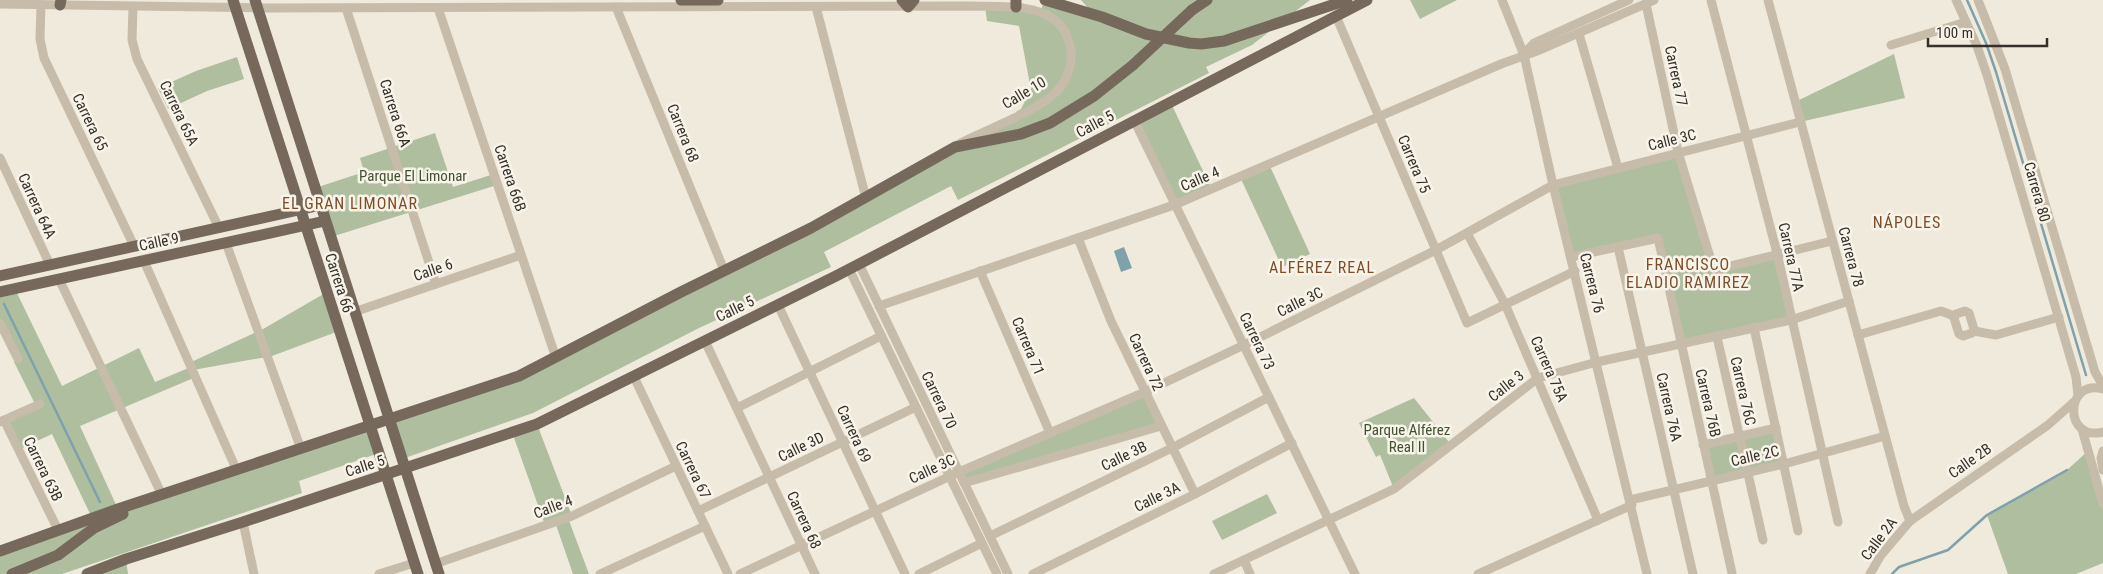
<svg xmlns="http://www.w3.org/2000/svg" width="2103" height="574" font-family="'Roboto Condensed',sans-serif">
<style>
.green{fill:#aebe9e}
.water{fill:#7fa1ab}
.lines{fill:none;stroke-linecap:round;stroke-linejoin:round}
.stream{stroke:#7fa1ab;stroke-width:2.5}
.minor{stroke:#c7bcaa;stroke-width:9}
.major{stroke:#76695b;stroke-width:11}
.major-bridge{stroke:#76695b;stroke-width:11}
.labels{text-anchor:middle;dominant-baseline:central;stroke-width:5;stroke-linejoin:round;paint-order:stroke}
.street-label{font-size:15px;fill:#352f29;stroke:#f8f4e9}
.park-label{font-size:15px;fill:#3f512f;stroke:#f8f4e9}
.neighbourhood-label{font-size:16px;letter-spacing:1px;fill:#7d4c29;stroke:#f8f4e9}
</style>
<rect width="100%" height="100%" fill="#f0eadd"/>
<g class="green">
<path d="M 1044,0 L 1091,11 L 1081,0 L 1310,0 L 1252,45 L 1206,67 L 1209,73 L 958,200 L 951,186 L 824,252 L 831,267 L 699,328 L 533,413 L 402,459 L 389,420 L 519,376 L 1018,115 L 1016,112 L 1021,109 L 1031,90 L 1019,26 L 987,21 L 985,6 L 1041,11 Z"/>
<path d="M 1410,0 L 1457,0 L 1420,19 Z"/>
<path d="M 1894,54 L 1905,98 L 1800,122 L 1795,102 Z"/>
<path d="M 237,57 L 244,79 L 207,91 L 168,109 L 158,88 L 196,71 Z"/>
<path d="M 1170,101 L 1212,190 L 1174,205 L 1134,120 Z"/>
<path d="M 435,133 L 453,187 L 494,174 L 497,185 L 331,237 L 315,188 L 364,172 L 360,158 Z"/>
<path d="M 1678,152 L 1714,269 L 1777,253 L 1791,320 L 1681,345 L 1658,239 L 1571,257 L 1553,185 Z"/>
<path d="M 1269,164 L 1310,254 L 1282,267 L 1240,177 Z"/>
<path d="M 15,289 L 62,386 L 139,348 L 155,382 L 191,367 L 189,363 L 263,329 L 327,292 L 339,331 L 272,356 L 193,370 L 196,377 L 80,426 L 118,509 L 370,427 L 379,453 L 299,481 L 302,493 L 62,574 L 0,574 L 0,551 L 92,518 L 52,434 L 18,450 L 4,420 L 36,406 L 14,362 L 18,359 L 0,323 L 0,292 Z"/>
<path d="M 1145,392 L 1161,426 L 964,483 L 959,472 Z"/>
<path d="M 1414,398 L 1452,446 L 1394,489 L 1380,455 L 1376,457 L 1359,423 Z"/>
<path d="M 537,424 L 572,516 L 568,518 L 589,574 L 573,574 L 555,522 L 545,525 L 512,432 Z"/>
<path d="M 1776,428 L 1784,464 L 1711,480 L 1703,445 Z"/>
<path d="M 2088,451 L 2103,504 L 2103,563 L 2076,574 L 2008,574 L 1987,515 L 2067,470 Z"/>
<path d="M 1267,494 L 1277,513 L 1222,540 L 1212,521 Z"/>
<path d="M 126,559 L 128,574 L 102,574 Z"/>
</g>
<path class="water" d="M 1124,247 L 1132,268 L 1121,272 L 1114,251 Z"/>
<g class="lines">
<g class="stream">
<path d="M 1967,0 L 1986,43 L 1996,72 L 2086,375"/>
<path d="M 4,304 L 100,502"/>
<path d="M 1892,574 L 1899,567 L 1948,550 L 1987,515 L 2067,470"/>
</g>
<g class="minor">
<path d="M 1502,0 L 1524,55 L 1553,185 L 1647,574"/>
<path d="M 1711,0 L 1777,253 L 1838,522"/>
<path d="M 1768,0 L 1904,506 L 1910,521"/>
<path d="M 1956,0 L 1977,46 L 1987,75 L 2076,377 L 2078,396"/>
<path d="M 1978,0 L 2005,69 L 2095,372 L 2103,386"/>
<path d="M 0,4 L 268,8 L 968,6 C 1007,7 1066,0 1071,52 C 1072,66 1067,81 1057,91 C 1038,112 986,129 959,144"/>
<path d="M 1646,4 L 1678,152 L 1714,270 L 1832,241"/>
<path d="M 41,5 L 40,39 L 44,58 L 134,246"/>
<path d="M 133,7 L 132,40 L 137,59 L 219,228"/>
<path d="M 616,7 L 724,270"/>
<path d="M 816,7 L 866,198"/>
<path d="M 346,8 L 436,284"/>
<path d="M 438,8 L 556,358"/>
<path d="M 1336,16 L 1467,323 L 1575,271"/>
<path d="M 1579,34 L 1618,168"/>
<path d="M 1891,45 L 1966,22"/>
<path d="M 1524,54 L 1534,43 L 1629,0"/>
<path d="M 1134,120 L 1355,574"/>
<path d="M 0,158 L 50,265"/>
<path d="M 1467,233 L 1505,304 L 1598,520"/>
<path d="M 1078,238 L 1111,321 L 1195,494"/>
<path d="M 226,243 L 301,449"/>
<path d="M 1618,247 L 1693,574"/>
<path d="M 1571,257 L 1658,238 L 1732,573"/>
<path d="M 144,261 L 237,471"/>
<path d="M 859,264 L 1008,574"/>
<path d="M 849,269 L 997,574"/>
<path d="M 980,271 L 1050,433"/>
<path d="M 59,279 L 162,495"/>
<path d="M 778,305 L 905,574"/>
<path d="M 879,306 L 1174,205 L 1501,64 L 1537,51 L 1654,0"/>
<path d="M 1965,311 L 1969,313 L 1974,329 L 1972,333 L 1963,336 L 1959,334 L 1954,318 L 1956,314 Z"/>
<path d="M 354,312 L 521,255"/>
<path d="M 0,323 L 18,359"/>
<path d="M 1754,328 L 1798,531"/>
<path d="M 1974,331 L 1996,335 L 2059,317"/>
<path d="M 1858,335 L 1941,311 L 1954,316"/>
<path d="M 1717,337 L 1763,540"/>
<path d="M 705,341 L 815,574"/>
<path d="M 634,377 L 728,574"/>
<path d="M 2103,389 C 2065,378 2063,442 2103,432"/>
<path d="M 737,408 L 881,336"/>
<path d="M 4,420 L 58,530"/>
<path d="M 0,422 L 40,404"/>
<path d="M 2082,429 L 2103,504"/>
<path d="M 1703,445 L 1776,428"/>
<path d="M 2103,451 L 2101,458 L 2103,470"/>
<path d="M 964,483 L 1161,426"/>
<path d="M 1630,500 L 1784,464 L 1885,436"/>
<path d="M 698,511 L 916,407"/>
<path d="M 243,522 L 254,574"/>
<path d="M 990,536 L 1172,448 L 1269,397"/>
<path d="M 1244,560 L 1250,574"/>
<path d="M 435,564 L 572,516 L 676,466"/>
<path d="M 379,574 L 414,563"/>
<path d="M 600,574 L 705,526"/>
<path d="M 740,574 L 959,472 L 1145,392 L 1244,345 L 1436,250 L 1553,185 L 1800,122"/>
<path d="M 919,574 L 982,543"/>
<path d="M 1033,574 L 1195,494 L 1292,443"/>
<path d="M 1214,574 L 1394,489 L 1538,378 L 1597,362 L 1791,320 L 1849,301"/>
<path d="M 1478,574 L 1632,505"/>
<path d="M 1870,574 L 1881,555 L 1910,521 L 2048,425 L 2075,401"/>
</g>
<g class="major">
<path d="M 233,0 L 418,574"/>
<path d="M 255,0 L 439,574"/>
<path d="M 681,0 L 718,0"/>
<path d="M 902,0 L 908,7 L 914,0"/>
<path d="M 1045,0 L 1102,17 L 1146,34 L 1189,43 L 1201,44 L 1224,41 L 1347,0"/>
<path d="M 60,5 L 61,0"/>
<path d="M 1016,7 L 1016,0"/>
<path d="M 1192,10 L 1207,0"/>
<path d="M 0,276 L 321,205"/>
<path d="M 0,292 L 325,221"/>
<path d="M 0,551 L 118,509 L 519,376 L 681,292 L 811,228 L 955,147 L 1021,134 L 1050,123 L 1094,96 L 1133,65"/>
<path d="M 12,574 L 58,555 L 94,528 L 123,514"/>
<path d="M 87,574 L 126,559 L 243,522 L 537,424 L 836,276 L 1367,0"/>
</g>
<path class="major-bridge" d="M 1133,65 L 1192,10"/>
</g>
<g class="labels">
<g class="street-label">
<text transform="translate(1676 76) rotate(78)">Carrera 77</text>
<text transform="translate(1024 93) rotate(-31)">Calle 10</text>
<text transform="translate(179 113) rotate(64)">Carrera 65A</text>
<text transform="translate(395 113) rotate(72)">Carrera 66A</text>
<text transform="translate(90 122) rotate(64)">Carrera 65</text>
<text transform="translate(1095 124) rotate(-28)">Calle 5</text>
<text transform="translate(683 133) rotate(68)">Carrera 68</text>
<text transform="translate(1672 140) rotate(-14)">Calle 3C</text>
<text transform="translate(1414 164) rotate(67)">Carrera 75</text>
<text transform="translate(510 178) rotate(71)">Carrera 66B</text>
<text transform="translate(1200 179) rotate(-23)">Calle 4</text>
<text transform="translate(2037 192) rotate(74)">Carrera 80</text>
<text transform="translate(37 206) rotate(65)">Carrera 64A</text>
<text transform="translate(159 242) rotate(-12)">Calle 9</text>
<text transform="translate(1791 257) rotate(77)">Carrera 77A</text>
<text transform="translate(1851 257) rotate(75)">Carrera 78</text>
<text transform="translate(433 270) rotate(-19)">Calle 6</text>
<text transform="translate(339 283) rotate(72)">Carrera 66</text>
<text transform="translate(1592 283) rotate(76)">Carrera 76</text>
<text transform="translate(1300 302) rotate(-26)">Calle 3C</text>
<text transform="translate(735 309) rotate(-26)">Calle 5</text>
<text transform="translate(1257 341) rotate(64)">Carrera 73</text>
<text transform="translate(1028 346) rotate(67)">Carrera 71</text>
<text transform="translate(1146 362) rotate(65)">Carrera 72</text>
<text transform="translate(1549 369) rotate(66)">Carrera 75A</text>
<text transform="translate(1506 386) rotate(-38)">Calle 3</text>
<text transform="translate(1743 391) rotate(77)">Carrera 76C</text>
<text transform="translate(939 400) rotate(64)">Carrera 70</text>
<text transform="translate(1708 403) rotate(77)">Carrera 76B</text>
<text transform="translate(1669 407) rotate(77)">Carrera 76A</text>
<text transform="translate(854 434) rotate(65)">Carrera 69</text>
<text transform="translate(801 447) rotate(-26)">Calle 3D</text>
<text transform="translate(1124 456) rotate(-26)">Calle 3B</text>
<text transform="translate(1755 456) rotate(-13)">Calle 2C</text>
<text transform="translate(1970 461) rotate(-35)">Calle 2B</text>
<text transform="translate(365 466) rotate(-18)">Calle 5</text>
<text transform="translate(43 469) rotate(64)">Carrera 63B</text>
<text transform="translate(932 469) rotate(-25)">Calle 3C</text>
<text transform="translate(693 470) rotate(64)">Carrera 67</text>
<text transform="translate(1157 497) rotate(-26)">Calle 3A</text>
<text transform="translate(553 507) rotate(-21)">Calle 4</text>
<text transform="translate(804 520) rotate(65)">Carrera 68</text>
<text transform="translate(1879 539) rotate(-53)">Calle 2A</text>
</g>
<g class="park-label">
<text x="413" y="176">Parque El Limonar</text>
<text x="1407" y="430">Parque Alférez<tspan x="1407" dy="17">Real II</tspan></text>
</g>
<g class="neighbourhood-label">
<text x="350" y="203">EL GRAN LIMONAR</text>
<text x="1907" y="222">NÁPOLES</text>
<text x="1688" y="264">FRANCISCO<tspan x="1688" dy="18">ELADIO RAMIREZ</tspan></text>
<text x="1322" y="267">ALFÉREZ REAL</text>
</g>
</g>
<path d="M1928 38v8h119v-8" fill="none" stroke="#352f29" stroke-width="2.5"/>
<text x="1936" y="38" font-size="15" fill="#352f29" stroke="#f8f4e9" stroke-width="4" paint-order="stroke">100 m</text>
</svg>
